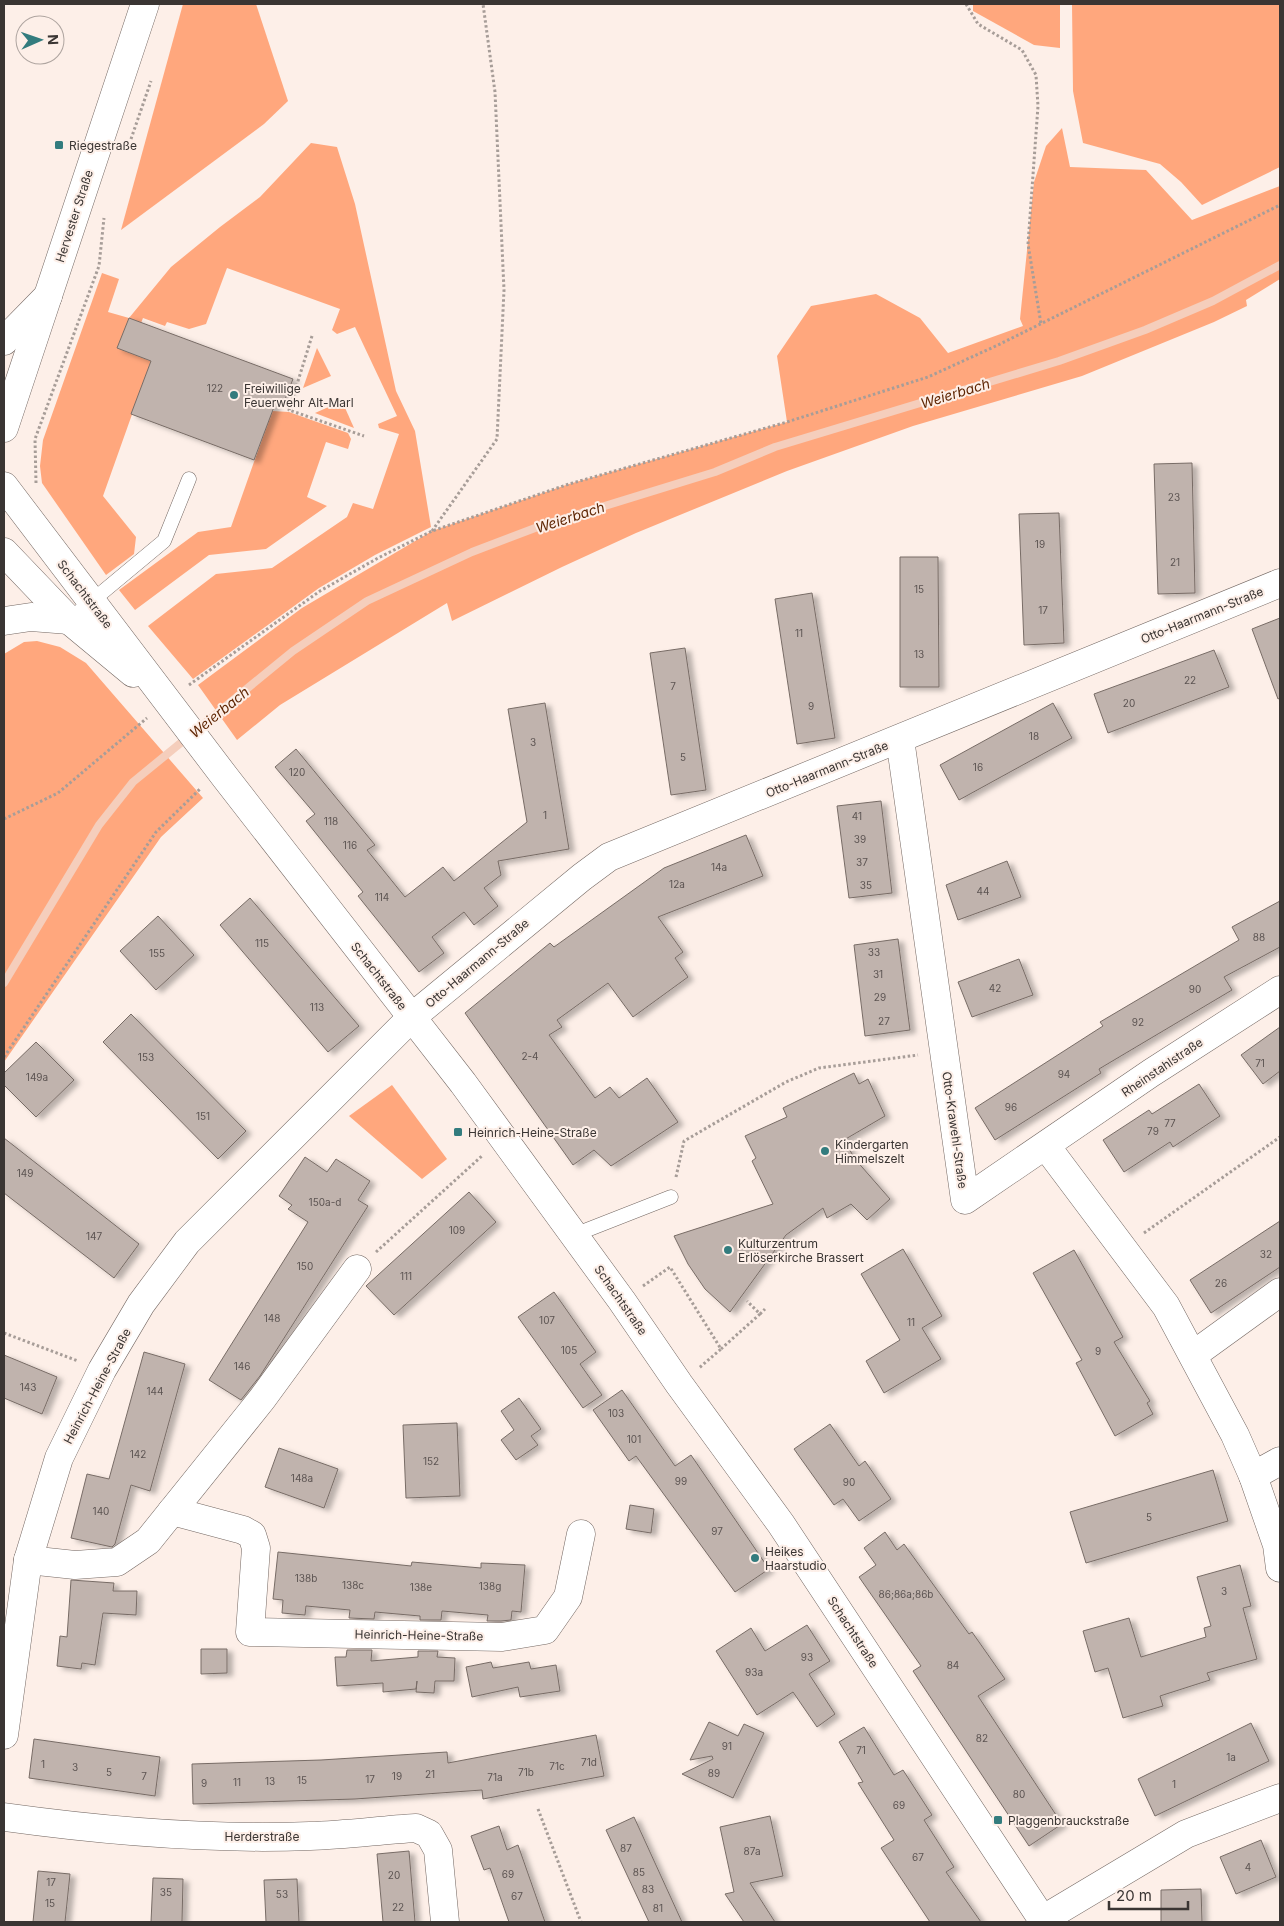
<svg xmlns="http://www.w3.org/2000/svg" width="1284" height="1926" font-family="Inter,sans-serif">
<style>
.green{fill:#ffa77d}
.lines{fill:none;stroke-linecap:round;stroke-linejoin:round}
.stream{stroke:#f5cebc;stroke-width:8}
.building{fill:#c0b3ad;stroke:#786c66;filter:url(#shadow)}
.service-casing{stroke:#746863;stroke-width:15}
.minor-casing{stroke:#746863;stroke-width:29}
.tertiary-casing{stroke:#746863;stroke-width:29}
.secondary-casing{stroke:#746863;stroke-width:29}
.path{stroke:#a79d98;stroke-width:3;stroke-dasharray:2.5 2.5;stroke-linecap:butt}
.service{stroke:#fff;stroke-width:14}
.minor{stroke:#fff;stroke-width:28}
.tertiary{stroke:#fff;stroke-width:28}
.secondary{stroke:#fff;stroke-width:28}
.poi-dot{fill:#337c7e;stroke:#fdefe8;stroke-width:2}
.labels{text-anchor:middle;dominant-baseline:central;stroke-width:4;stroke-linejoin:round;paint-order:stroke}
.number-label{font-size:10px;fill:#5c5452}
.poi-label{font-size:12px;fill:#3a3533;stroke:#fdefe8;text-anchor:start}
.street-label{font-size:12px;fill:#3a3533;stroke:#fdefe8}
.water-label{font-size:14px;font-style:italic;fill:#602705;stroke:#fdefe8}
</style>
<defs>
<filter id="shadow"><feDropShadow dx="5.5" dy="3" stdDeviation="2.5" flood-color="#0004"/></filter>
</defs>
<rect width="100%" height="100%" fill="#fdefe8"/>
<g class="green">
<path d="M 183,4 L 256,4 L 288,101 L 264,124 L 121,230 Z"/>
<path d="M 973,4 L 1060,4 L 1060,48 L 1034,45 L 973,11 Z"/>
<path d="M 1072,4 L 1280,4 L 1280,167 L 1202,205 L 1181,182 L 1160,164 L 1083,143 L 1073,91 Z"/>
<path d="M 1062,128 L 1070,167 L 1146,170 L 1192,220 L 1280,186 L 1280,279 L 1246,300 L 1247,306 L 1214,322 L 1082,376 L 913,426 L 787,471 L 636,533 L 562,567 L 452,621 L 447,603 L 280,705 L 237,740 L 198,685 L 302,608 L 432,531 L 569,484 L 787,422 L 777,356 L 811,306 L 876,294 L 920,318 L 948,353 L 1023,326 L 1020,319 L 1034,182 L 1046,146 Z"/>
<path d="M 311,143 L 337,147 L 355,204 L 396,391 L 415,431 L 431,527 L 375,555 L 319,588 L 193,679 L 148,626 L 216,574 L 272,568 L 347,517 L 353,503 L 373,509 L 399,434 L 379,428 L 378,424 L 397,416 L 355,327 L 337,334 L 332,330 L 340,309 L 227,268 L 206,324 L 189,329 L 167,322 L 165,326 L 143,318 L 141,323 L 129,318 L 118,348 L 151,361 L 103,496 L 136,537 L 134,554 L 106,575 L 42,483 L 40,466 L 43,440 L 102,273 L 119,279 L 108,312 L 129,318 L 171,267 L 220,227 L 260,197 Z"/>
<path d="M 317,348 L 331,376 L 303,388 Z"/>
<path d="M 342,401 L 354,428 L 315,413 Z"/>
<path d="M 272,411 L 289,412 L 348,433 L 351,439 L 348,449 L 326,442 L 307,497 L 327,506 L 266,549 L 209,555 L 135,610 L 119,590 L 198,532 L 231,527 Z"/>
<path d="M 37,641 L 60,647 L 86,663 L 203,798 L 161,837 L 4,1062 L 4,654 L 24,642 Z"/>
<path d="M 392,1085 L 447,1159 L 422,1179 L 349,1116 Z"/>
</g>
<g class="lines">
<path class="stream" d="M 4,983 L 99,825 L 133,782 L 293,651 L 367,601 L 472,552 L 543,525 L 715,472 L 775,447 L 1059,361 L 1145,330 L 1213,301 L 1280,265"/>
</g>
<g class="building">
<path d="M 129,318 L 293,379 L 284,402 L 277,399 L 254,460 L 131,414 L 151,361 L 117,348 Z"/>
<path d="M 1192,463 L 1195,593 L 1158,594 L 1154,464 Z"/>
<path d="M 1059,513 L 1064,643 L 1024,645 L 1019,514 Z"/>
<path d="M 900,557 L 938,557 L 939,687 L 900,687 Z"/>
<path d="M 812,593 L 835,738 L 797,744 L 775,599 Z"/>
<path d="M 1280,618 L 1280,698 L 1278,699 L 1252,629 Z"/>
<path d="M 685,648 L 706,790 L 671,795 L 650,653 Z"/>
<path d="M 1214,650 L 1229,687 L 1108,733 L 1094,694 Z"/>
<path d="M 545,703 L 569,849 L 498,861 L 501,875 L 484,888 L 498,906 L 474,925 L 464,912 L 432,937 L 444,953 L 419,972 L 358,896 L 363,892 L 306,821 L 315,814 L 275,767 L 296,749 L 375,845 L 367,850 L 405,897 L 443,867 L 454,881 L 527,822 L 508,709 Z"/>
<path d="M 1053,703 L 1072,738 L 959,800 L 940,765 Z"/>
<path d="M 881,801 L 892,893 L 849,898 L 837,806 Z"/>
<path d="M 746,835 L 763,876 L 658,917 L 683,952 L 675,958 L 688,977 L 633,1017 L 608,983 L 557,1020 L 562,1027 L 549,1035 L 595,1098 L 610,1087 L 619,1098 L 647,1078 L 678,1122 L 611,1166 L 594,1150 L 573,1165 L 465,1013 L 550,943 L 554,947 L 664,868 Z"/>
<path d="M 1007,861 L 1021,897 L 958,920 L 946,885 Z"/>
<path d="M 250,898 L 359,1026 L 328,1052 L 220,925 Z"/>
<path d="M 1280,901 L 1280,947 L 1224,977 L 1232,990 L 1099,1069 L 1101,1073 L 995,1140 L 975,1108 L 1103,1026 L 1100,1022 L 1239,940 L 1232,927 Z"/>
<path d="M 158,916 L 194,955 L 156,990 L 120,951 Z"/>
<path d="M 898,939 L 910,1030 L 865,1036 L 854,945 Z"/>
<path d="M 1019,959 L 1033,995 L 972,1017 L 958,982 Z"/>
<path d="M 131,1014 L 246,1131 L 218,1159 L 103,1042 Z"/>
<path d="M 1280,1027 L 1280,1071 L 1263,1084 L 1241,1055 Z"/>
<path d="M 36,1042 L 74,1080 L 36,1117 L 4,1085 L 4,1073 Z"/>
<path d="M 854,1073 L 859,1084 L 868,1079 L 885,1116 L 844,1140 L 855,1159 L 890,1199 L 867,1220 L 851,1204 L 827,1218 L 823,1208 L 786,1235 L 730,1312 L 705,1289 L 688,1264 L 674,1236 L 773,1204 L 752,1161 L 756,1158 L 745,1136 L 787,1117 L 783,1108 Z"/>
<path d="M 1199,1084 L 1220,1116 L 1173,1147 L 1170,1142 L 1124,1172 L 1103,1140 L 1149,1110 L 1152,1114 Z"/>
<path d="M 4,1138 L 139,1244 L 114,1278 L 4,1193 Z"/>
<path d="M 305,1157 L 327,1172 L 336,1159 L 370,1181 L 358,1200 L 368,1206 L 260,1376 L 241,1400 L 209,1380 L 308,1222 L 288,1209 L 292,1205 L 279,1196 Z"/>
<path d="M 469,1192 L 496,1222 L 394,1315 L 366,1286 Z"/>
<path d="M 1280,1221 L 1280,1267 L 1211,1313 L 1190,1280 Z"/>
<path d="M 903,1249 L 942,1316 L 922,1328 L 941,1359 L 884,1393 L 866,1361 L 900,1340 L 861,1274 Z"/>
<path d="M 1074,1250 L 1123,1337 L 1114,1342 L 1150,1401 L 1147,1403 L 1153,1414 L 1115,1436 L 1076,1363 L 1082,1360 L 1033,1273 Z"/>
<path d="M 554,1292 L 596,1352 L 580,1364 L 602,1395 L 583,1408 L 518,1317 Z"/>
<path d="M 144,1352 L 185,1364 L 150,1491 L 131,1485 L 115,1544 L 112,1547 L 71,1538 L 87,1474 L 109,1479 Z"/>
<path d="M 4,1355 L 57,1377 L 42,1414 L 4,1398 Z"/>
<path d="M 622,1390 L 675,1466 L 691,1455 L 769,1569 L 735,1592 L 636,1456 L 629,1461 L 593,1410 Z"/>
<path d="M 519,1398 L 541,1429 L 531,1436 L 538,1445 L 516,1460 L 501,1440 L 514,1430 L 501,1411 Z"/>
<path d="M 457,1423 L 460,1496 L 406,1498 L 403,1425 Z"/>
<path d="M 830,1424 L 859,1466 L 865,1461 L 891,1499 L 859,1521 L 843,1499 L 834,1505 L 794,1449 Z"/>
<path d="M 279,1448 L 338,1469 L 324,1508 L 265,1487 Z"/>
<path d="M 1213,1470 L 1228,1521 L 1086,1563 L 1070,1512 Z"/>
<path d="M 630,1505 L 654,1509 L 651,1533 L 626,1529 Z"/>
<path d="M 885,1532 L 897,1550 L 904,1544 L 969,1634 L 972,1632 L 1005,1679 L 978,1696 L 1062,1824 L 1029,1846 L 913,1671 L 921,1666 L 859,1577 L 876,1565 L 864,1548 Z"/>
<path d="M 278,1552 L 411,1566 L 412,1562 L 481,1568 L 481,1563 L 525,1565 L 521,1612 L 512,1611 L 511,1620 L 501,1621 L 487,1621 L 488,1615 L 442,1611 L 441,1620 L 420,1620 L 420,1616 L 375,1612 L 374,1619 L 349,1618 L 350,1610 L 306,1606 L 305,1615 L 282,1613 L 283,1600 L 273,1599 Z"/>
<path d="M 1240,1565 L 1251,1606 L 1243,1608 L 1257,1659 L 1207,1673 L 1210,1680 L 1160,1696 L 1163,1706 L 1123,1718 L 1108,1668 L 1095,1672 L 1083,1631 L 1129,1618 L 1141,1657 L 1206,1637 L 1204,1628 L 1211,1626 L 1197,1577 Z"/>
<path d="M 71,1580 L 114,1583 L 113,1591 L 137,1591 L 136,1615 L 103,1613 L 95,1665 L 82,1663 L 81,1669 L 57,1666 L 60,1636 L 67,1637 Z"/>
<path d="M 807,1625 L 830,1661 L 809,1674 L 835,1714 L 817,1727 L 793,1692 L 757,1715 L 716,1651 L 751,1628 L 765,1651 Z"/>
<path d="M 201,1649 L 227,1649 L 227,1673 L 201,1674 Z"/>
<path d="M 347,1650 L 372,1650 L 371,1661 L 418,1657 L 418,1651 L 438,1651 L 437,1657 L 455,1658 L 454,1681 L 435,1681 L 434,1693 L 416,1692 L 417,1681 L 416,1689 L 383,1692 L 383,1683 L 337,1686 L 335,1657 L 346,1657 Z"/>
<path d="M 491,1662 L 493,1668 L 529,1662 L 531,1669 L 556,1665 L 560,1691 L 520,1697 L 518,1687 L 472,1697 L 466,1667 Z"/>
<path d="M 709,1722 L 738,1736 L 744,1724 L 764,1733 L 733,1798 L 682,1774 L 713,1759 L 712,1756 L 690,1760 Z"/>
<path d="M 1251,1723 L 1269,1761 L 1155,1816 L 1138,1779 Z"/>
<path d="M 864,1727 L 894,1775 L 903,1770 L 932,1815 L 924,1820 L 954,1867 L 946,1872 L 981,1922 L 930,1922 L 881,1848 L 894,1840 L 858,1783 L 863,1782 L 839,1742 Z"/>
<path d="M 596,1735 L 604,1776 L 483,1799 L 482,1790 L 355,1799 L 193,1804 L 192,1764 L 321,1760 L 447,1752 L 448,1763 Z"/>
<path d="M 34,1739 L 160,1757 L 155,1796 L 29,1778 Z"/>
<path d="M 770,1816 L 783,1876 L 750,1883 L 775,1922 L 744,1922 L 725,1894 L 734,1892 L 720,1827 Z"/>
<path d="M 634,1817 L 682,1922 L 649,1922 L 606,1830 Z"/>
<path d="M 499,1826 L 507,1850 L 518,1845 L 545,1922 L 509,1922 L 490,1868 L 484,1870 L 471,1836 Z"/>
<path d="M 1261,1840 L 1276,1877 L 1236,1894 L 1220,1857 Z"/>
<path d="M 409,1851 L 415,1922 L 383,1922 L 377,1854 Z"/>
<path d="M 38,1871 L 70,1874 L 65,1922 L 33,1922 Z"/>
<path d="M 153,1878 L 183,1879 L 182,1922 L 151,1922 Z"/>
<path d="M 297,1879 L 299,1922 L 266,1922 L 264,1880 Z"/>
<path d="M 1201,1889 L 1202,1922 L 1161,1922 L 1161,1890 Z"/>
</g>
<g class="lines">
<defs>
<g id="service">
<path d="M 69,620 L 164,541 L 189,479"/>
<path d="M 574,1235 L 671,1197"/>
</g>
<g id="minor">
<path d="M 900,739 L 965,1200 L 1151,1073 L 1280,990"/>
<path d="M 1046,1146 L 1166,1306 L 1235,1435 L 1253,1476 L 1277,1545 L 1280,1568"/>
<path d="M 1193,1355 L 1280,1292"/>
<path d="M 1253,1476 L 1280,1461"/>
<path d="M 172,1511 L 243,1530 L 252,1535 L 256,1548 L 250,1632 L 502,1637 L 545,1630 L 568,1597 L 581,1534"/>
<path d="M 28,1560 L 75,1565 L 117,1562 L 148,1541 L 262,1399 L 357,1269"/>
<path d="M 4,1735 L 28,1560 L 59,1458 L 102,1370 L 141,1304 L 187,1242 L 412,1017 L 582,877 L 609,857 L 1280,583"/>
<path d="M 4,1817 C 105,1831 207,1840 310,1836 C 346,1835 381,1830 416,1828 L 429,1834 L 438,1850 L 445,1922"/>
<path d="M 1042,1920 L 1186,1834 L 1280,1798"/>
</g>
<g id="tertiary">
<path d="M 4,341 L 48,296"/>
<path d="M 4,486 L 225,777 L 463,1083 L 622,1301 L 679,1384 L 781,1524 L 1044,1922"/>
<path d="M 4,552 L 69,620 L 133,673"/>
<path d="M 4,621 L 31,617 L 69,620"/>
</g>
<path id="secondary" d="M 4,428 L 145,4"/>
</defs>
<use href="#service" class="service-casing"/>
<use href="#minor" class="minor-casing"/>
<use href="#tertiary" class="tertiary-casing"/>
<use href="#secondary" class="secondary-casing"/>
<g class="path">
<path d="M 966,4 L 978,24 L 1022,50 L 1036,75 L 1038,106 L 1028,244 L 1041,324"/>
<path d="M 131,139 L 151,81"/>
<path d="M 312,336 L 289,410 L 364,436"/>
<path d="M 36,483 L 35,439 L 99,266 L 104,218"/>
<path d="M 432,531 L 497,439 L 504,290 L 495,92 L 483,4"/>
<path d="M 189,685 L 320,591 L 378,558 L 432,531 L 569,484 L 787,422 L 928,377 L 998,345 L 1280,205"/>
<path d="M 4,819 L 58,793 L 147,718"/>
<path d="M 4,1057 L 156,832 L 201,788"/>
<path d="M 676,1177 L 684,1141 L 786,1082 L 819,1068 L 918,1055"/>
<path d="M 1144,1233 L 1280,1137"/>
<path d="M 376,1252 L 483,1155"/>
<path d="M 643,1286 L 670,1267 L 721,1349 L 699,1368"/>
<path d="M 760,1314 L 765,1309"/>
<path d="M 4,1333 L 78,1361"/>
<path d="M 721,1349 L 760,1314 L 747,1301"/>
<path d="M 538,1809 L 581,1922"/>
</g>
<use href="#service" class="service"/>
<use href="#minor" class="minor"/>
<use href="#tertiary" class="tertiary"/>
<use href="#secondary" class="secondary"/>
</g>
<g class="poi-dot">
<rect x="54" y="140" width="10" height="10" rx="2.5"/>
<circle cx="234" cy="395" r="5"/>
<rect x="453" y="1127" width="10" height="10" rx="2.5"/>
<circle cx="825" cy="1151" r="5"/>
<circle cx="728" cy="1250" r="5"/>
<circle cx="755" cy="1558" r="5"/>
<rect x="993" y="1815" width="10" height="10" rx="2.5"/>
</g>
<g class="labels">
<g class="number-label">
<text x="215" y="388">122</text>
<text x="1174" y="497">23</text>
<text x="1040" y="544">19</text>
<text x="1175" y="562">21</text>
<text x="919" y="589">15</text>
<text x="1043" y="610">17</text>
<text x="799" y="633">11</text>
<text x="919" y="654">13</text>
<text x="1190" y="680">22</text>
<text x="673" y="686">7</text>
<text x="1129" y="703">20</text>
<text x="811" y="706">9</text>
<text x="1034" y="736">18</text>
<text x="533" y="742">3</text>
<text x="683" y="757">5</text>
<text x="978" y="767">16</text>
<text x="297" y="772">120</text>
<text x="545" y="815">1</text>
<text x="857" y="816">41</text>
<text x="331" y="821">118</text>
<text x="860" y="839">39</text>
<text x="350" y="845">116</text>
<text x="862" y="862">37</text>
<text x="719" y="867">14a</text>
<text x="677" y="884">12a</text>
<text x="866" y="885">35</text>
<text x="983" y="891">44</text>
<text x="382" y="897">114</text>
<text x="1259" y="937">88</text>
<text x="262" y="943">115</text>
<text x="874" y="952">33</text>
<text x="157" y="953">155</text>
<text x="878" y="974">31</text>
<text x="995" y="988">42</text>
<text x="1195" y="989">90</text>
<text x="880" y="997">29</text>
<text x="317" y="1007">113</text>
<text x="884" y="1021">27</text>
<text x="1138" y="1022">92</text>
<text x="530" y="1056">2-4</text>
<text x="146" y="1057">153</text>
<text x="1260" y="1063">71</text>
<text x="1064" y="1074">94</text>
<text x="37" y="1077">149a</text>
<text x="1011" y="1107">96</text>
<text x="203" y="1116">151</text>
<text x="1170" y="1123">77</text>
<text x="1153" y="1131">79</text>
<text x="25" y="1173">149</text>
<text x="325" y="1202">150a-d</text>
<text x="457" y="1230">109</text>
<text x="94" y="1236">147</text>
<text x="1266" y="1254">32</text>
<text x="305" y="1266">150</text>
<text x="406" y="1276">111</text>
<text x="1221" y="1283">26</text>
<text x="272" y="1318">148</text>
<text x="547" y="1320">107</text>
<text x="911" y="1322">11</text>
<text x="569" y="1350">105</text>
<text x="1098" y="1351">9</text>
<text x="242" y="1366">146</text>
<text x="28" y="1387">143</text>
<text x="155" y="1391">144</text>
<text x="616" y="1413">103</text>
<text x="634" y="1439">101</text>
<text x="138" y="1454">142</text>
<text x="431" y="1461">152</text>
<text x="302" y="1478">148a</text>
<text x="681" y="1481">99</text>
<text x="849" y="1482">90</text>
<text x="101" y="1511">140</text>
<text x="1149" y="1517">5</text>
<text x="717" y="1531">97</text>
<text x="306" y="1578">138b</text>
<text x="353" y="1585">138c</text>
<text x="490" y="1586">138g</text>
<text x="421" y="1587">138e</text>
<text x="1224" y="1591">3</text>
<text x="906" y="1594">86;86a;86b</text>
<text x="807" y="1657">93</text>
<text x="953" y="1665">84</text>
<text x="754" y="1672">93a</text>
<text x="982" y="1738">82</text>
<text x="727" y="1746">91</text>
<text x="861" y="1750">71</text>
<text x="1231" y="1757">1a</text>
<text x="589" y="1762">71d</text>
<text x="43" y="1764">1</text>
<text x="557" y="1766">71c</text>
<text x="75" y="1767">3</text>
<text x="109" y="1772">5</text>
<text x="526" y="1772">71b</text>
<text x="714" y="1773">89</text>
<text x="430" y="1774">21</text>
<text x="144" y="1776">7</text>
<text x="397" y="1776">19</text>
<text x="495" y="1777">71a</text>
<text x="370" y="1779">17</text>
<text x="302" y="1780">15</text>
<text x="270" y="1781">13</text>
<text x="237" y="1782">11</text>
<text x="204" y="1783">9</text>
<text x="1174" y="1784">1</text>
<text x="1019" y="1794">80</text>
<text x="899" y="1805">69</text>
<text x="626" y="1848">87</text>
<text x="752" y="1851">87a</text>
<text x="918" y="1857">67</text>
<text x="1248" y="1867">4</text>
<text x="639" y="1872">85</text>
<text x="508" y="1874">69</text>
<text x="394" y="1875">20</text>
<text x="51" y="1882">17</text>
<text x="648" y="1889">83</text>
<text x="166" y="1892">35</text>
<text x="282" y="1894">53</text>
<text x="517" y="1896">67</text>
<text x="50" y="1903">15</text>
<text x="398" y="1907">22</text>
<text x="658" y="1908">81</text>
</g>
<g class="poi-label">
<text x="69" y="145">Riegestraße</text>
<text x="244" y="388">Freiwillige<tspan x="244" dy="14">Feuerwehr Alt-Marl</tspan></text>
<text x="468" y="1132">Heinrich-Heine-Straße</text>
<text x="835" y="1144">Kindergarten<tspan x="835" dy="14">Himmelszelt</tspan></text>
<text x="738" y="1243">Kulturzentrum<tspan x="738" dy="14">Erlöserkirche Brassert</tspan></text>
<text x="765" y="1551">Heikes<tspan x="765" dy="14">Haarstudio</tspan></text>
<text x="1008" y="1820">Plaggenbrauckstraße</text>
</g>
<g class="street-label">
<text transform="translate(74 216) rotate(-72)">Hervester Straße</text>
<text transform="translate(85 594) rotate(53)">Schachtstraße</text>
<text transform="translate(1202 615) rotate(-22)">Otto-Haarmann-Straße</text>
<text transform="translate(827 769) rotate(-22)">Otto-Haarmann-Straße</text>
<text transform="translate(477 963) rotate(-40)">Otto-Haarmann-Straße</text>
<text transform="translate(379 976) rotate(52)">Schachtstraße</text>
<text transform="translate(1162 1067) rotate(-34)">Rheinstahlstraße</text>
<text transform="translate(955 1130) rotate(82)">Otto-Krawehl-Straße</text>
<text transform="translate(621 1300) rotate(55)">Schachtstraße</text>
<text transform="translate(97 1386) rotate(-62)">Heinrich-Heine-Straße</text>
<text transform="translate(853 1632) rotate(57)">Schachtstraße</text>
<text transform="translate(419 1635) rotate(1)">Heinrich-Heine-Straße</text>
<text x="262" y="1836">Herderstraße</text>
</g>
<g class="water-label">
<text transform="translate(955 393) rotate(-17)">Weierbach</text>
<text transform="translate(570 517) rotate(-18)">Weierbach</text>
<text transform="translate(219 712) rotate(-39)">Weierbach</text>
</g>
</g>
<rect width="1284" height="1926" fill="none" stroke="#3a3533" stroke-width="10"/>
<g transform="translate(40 40) rotate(88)"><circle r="24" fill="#fdefe8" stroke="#afa5a0"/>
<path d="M0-4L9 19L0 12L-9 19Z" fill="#337c7e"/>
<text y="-8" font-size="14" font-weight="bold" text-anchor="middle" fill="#3a3533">N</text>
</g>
<path d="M1109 1901v8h79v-8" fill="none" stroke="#3a3533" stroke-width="2.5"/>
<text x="1116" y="1901" font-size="15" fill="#3a3533" stroke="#fdefe8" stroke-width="4" paint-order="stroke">20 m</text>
</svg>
